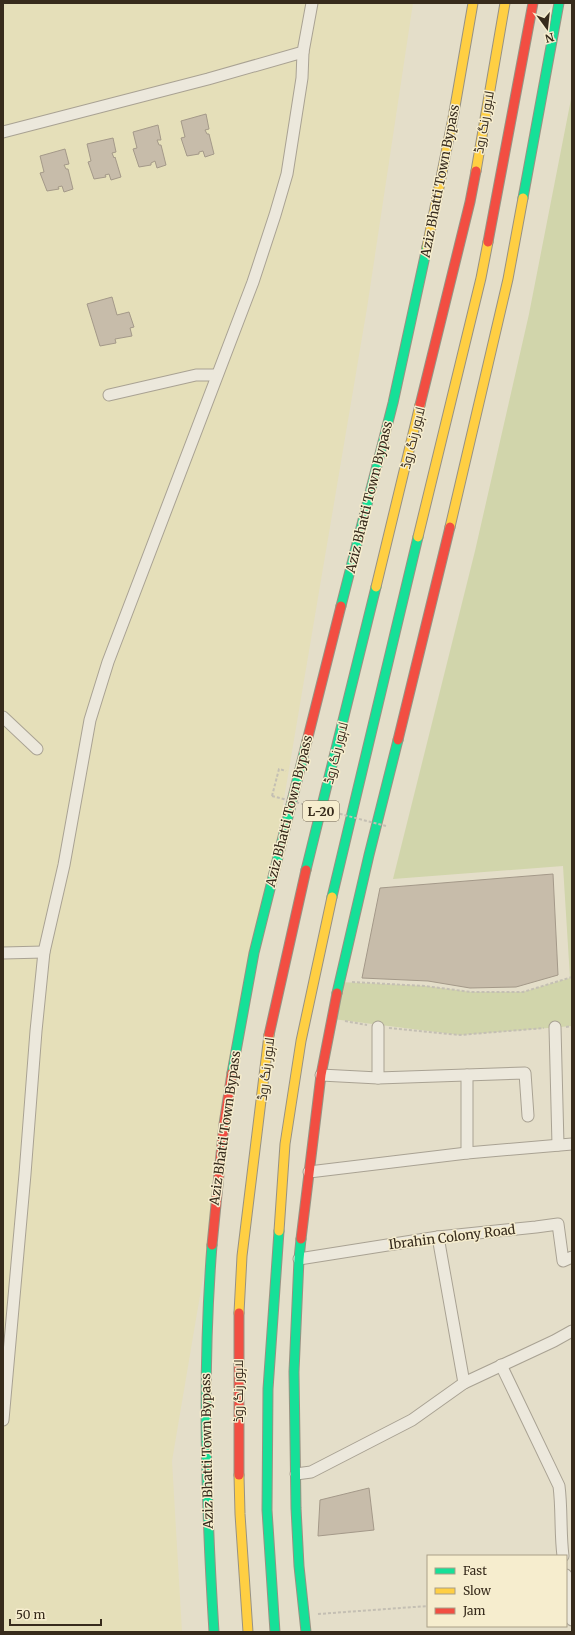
<svg xmlns="http://www.w3.org/2000/svg" width="575" height="1635" font-family="Merriweather,Cairo,serif">
<style>
.farmland{fill:#e5dfb9}
.green{fill:#d1d5ab}
.building{fill:#c7bcaa;stroke:#a49989}
.lines{fill:none;stroke-linecap:round;stroke-linejoin:round}
.street-casing{stroke:#a9a293;stroke-width:13}
.fast-casing{stroke:#989283;stroke-width:11}
.slow-casing{stroke:#989283;stroke-width:11}
.jam-casing{stroke:#989283;stroke-width:11}
.path{stroke:#c4bfb3;stroke-width:2;stroke-dasharray:3 2;stroke-linecap:butt}
.street{stroke:#ece8dc;stroke-width:11}
.fast{stroke:#16e098;stroke-width:9}
.slow{stroke:#ffcf43;stroke-width:9}
.jam{stroke:#f24e42;stroke-width:9}
.path-bridge{stroke:#c4bfb3;stroke-width:2;stroke-dasharray:3 2;stroke-linecap:butt}
.labels{text-anchor:middle;dominant-baseline:central;stroke-width:3;stroke-linejoin:round;paint-order:stroke}
.shield{fill:#f6edce;stroke:#706551;stroke-width:1}
.shield-label{font-size:12px;font-weight:bold;fill:#372b1c}
.street-label{font-size:13px;fill:#372b1c;stroke:#f6edce}
</style>
<rect width="100%" height="100%" fill="#e4dec9"/>
<path class="farmland" d="M 3,3 L 413,3 L 367,308 L 172,1461 L 182,1632 L 3,1632 Z"/>
<path class="green" d="M 572,94 L 572,1026 L 460,1035 L 333,1019 L 339,982 L 425,986 L 471,992 L 523,992 L 570,978 L 563,866 L 393,879 L 475,551 L 529,314 Z"/>
<g class="building">
<path d="M 206,114 L 209,129 L 205,130 L 207,134 L 209,134 L 214,154 L 205,157 L 203,151 L 199,152 L 199,154 L 187,156 L 181,138 L 185,137 L 181,121 Z"/>
<path d="M 158,125 L 161,140 L 157,140 L 159,145 L 161,145 L 166,165 L 157,168 L 155,161 L 151,163 L 151,165 L 139,167 L 133,149 L 137,148 L 133,132 Z"/>
<path d="M 113,138 L 116,152 L 112,153 L 114,158 L 115,157 L 121,177 L 111,180 L 109,174 L 105,175 L 106,177 L 94,179 L 88,162 L 91,161 L 87,144 Z"/>
<path d="M 65,149 L 69,164 L 64,165 L 66,169 L 68,169 L 73,189 L 64,192 L 62,186 L 58,187 L 59,189 L 47,191 L 40,173 L 44,172 L 40,156 Z"/>
<path d="M 112,297 L 117,315 L 129,312 L 134,327 L 130,328 L 132,336 L 115,339 L 116,343 L 100,346 L 87,304 Z"/>
<path d="M 553,874 L 558,975 L 516,987 L 470,988 L 428,981 L 362,978 L 380,888 Z"/>
<path d="M 369,1488 L 374,1530 L 318,1536 L 320,1500 Z"/>
</g>
<g class="lines">
<defs>
<g id="street">
<path d="M 3,132 L 208,79 L 303,52 L 312,3"/>
<path d="M 109,395 L 196,375 L 217,375"/>
<path d="M 3,717 L 37,749"/>
<path d="M 3,953 L 44,952"/>
<path d="M 378,1027 L 378,1078"/>
<path d="M 555,1027 L 558,1145"/>
<path d="M 321,1075 L 378,1078 L 525,1073 L 528,1116"/>
<path d="M 467,1075 L 467,1153"/>
<path d="M 309,1172 L 467,1153 L 572,1144"/>
<path d="M 438,1237 L 464,1383"/>
<path d="M 299,1259 L 438,1237 L 536,1227 L 558,1224 L 563,1261 L 572,1257"/>
<path d="M 501,1365 L 559,1486 C 562,1509 560,1532 563,1556"/>
<path d="M 3,1420 L 25,1174 L 36,1031 L 44,952 L 64,865 L 90,720 L 108,662 L 253,282 L 275,215 L 287,174 L 302,78 L 303,52"/>
<path d="M 296,1474 L 311,1472 L 412,1420 L 464,1383 L 554,1341 L 572,1331"/>
<path d="M 566,1575 L 572,1620"/>
</g>
<g id="fast">
<path d="M 523,198 L 559,3"/>
<path d="M 341,606 L 393,403 L 427,247"/>
<path d="M 306,870 L 376,587"/>
<path d="M 332,897 L 418,537"/>
<path d="M 337,993 L 369,855 L 398,740"/>
<path d="M 232,1073 L 254,953 L 307,741"/>
<path d="M 301,1239 L 299,1259 L 294,1372 L 296,1508 L 299,1566 L 306,1632"/>
<path d="M 212,1245 C 202,1374 206,1503 214,1632"/>
<path d="M 275,1632 L 267,1510 L 268,1389 L 279,1231"/>
</g>
<g id="slow">
<path d="M 476,171 L 505,3"/>
<path d="M 427,247 L 453,118 L 473,3"/>
<path d="M 450,527 L 508,279 L 523,198"/>
<path d="M 418,537 L 481,278 L 488,242"/>
<path d="M 376,587 L 420,405"/>
<path d="M 279,1231 L 285,1144 L 301,1041 L 332,897"/>
<path d="M 239,1313 L 242,1256 L 269,1035"/>
<path d="M 239,1475 L 240,1514 L 248,1632"/>
</g>
<g id="jam">
<path d="M 488,242 L 533,3"/>
<path d="M 420,405 L 470,202 L 476,171"/>
<path d="M 398,740 L 450,527"/>
<path d="M 307,741 L 341,606"/>
<path d="M 269,1035 L 306,870"/>
<path d="M 301,1239 L 321,1075 L 337,993"/>
<path d="M 212,1245 L 224,1124 L 232,1073"/>
<path d="M 239,1475 L 239,1313"/>
</g>
</defs>
<use href="#street" class="street-casing"/>
<use href="#fast" class="fast-casing"/>
<use href="#slow" class="slow-casing"/>
<use href="#jam" class="jam-casing"/>
<g class="path">
<path d="M 272,796 L 279,769 L 286,771"/>
<path d="M 352,982 L 425,986 L 471,992 L 523,992 L 572,977"/>
<path d="M 345,1021 L 367,1025"/>
<path d="M 566,1027 L 572,1026"/>
<path d="M 389,1028 L 460,1035 L 544,1028"/>
<path d="M 318,1614 L 428,1606"/>
</g>
<use href="#street" class="street"/>
<use href="#fast" class="fast"/>
<use href="#slow" class="slow"/>
<use href="#jam" class="jam"/>
<path class="path-bridge" d="M 272,796 L 386,826"/>
</g>
<g class="labels">
<rect class="shield" x="303" y="801" width="36" height="20" rx="3"/>
<g class="shield-label">
<text x="321" y="811">L-20</text>
</g>
<g class="street-label">
<text transform="translate(484 122) rotate(-80)">لاہور رنگ روڈ</text>
<text transform="translate(440 181) rotate(-79)">Aziz Bhatti Town Bypass</text>
<text transform="translate(413 438) rotate(-76)">لاہور رنگ روڈ</text>
<text transform="translate(369 497) rotate(-76)">Aziz Bhatti Town Bypass</text>
<text transform="translate(336 753) rotate(-76)">لاہور رنگ روڈ</text>
<text transform="translate(289 811) rotate(-76)">Aziz Bhatti Town Bypass</text>
<text transform="translate(266 1069) rotate(-83)">لاہور رنگ روڈ</text>
<text transform="translate(225 1128) rotate(-82)">Aziz Bhatti Town Bypass</text>
<text transform="translate(452 1237) rotate(-7)">Ibrahin Colony Road</text>
<text transform="translate(238 1391) rotate(-90)">لاہور رنگ روڈ</text>
<text transform="translate(207 1451) rotate(-91)">Aziz Bhatti Town Bypass</text>
</g>
</g>
<rect width="575" height="1635" fill="none" stroke="#372b1c" stroke-width="8"/>
<rect x="427" y="1555" width="140" height="72" fill="#f6edce" stroke="#aa9f87"/>
<rect x="435" y="1568" width="20" height="6" fill="#16e098" stroke="#aa9f87"/>
<text x="463" y="1575" font-size="12" fill="#372b1c">Fast</text>
<rect x="435" y="1588" width="20" height="6" fill="#ffcf43" stroke="#aa9f87"/>
<text x="463" y="1595" font-size="12" fill="#372b1c">Slow</text>
<rect x="435" y="1608" width="20" height="6" fill="#f24e42" stroke="#aa9f87"/>
<text x="463" y="1615" font-size="12" fill="#372b1c">Jam</text>
<g transform="translate(547 28) rotate(165)" stroke="#f6edce" stroke-width="3" paint-order="stroke">
<path d="M0-3L7 15L0 10L-7 15Z" fill="#372b1c"/>
<text y="-6" font-size="11" font-weight="bold" text-anchor="middle" fill="#372b1c">N</text>
</g>
<path d="M10 1619v6h91v-6" fill="none" stroke="#372b1c" stroke-width="2"/>
<text x="16" y="1619" font-size="12" fill="#372b1c" stroke="#f6edce" stroke-width="3" paint-order="stroke">50 m</text>
</svg>
